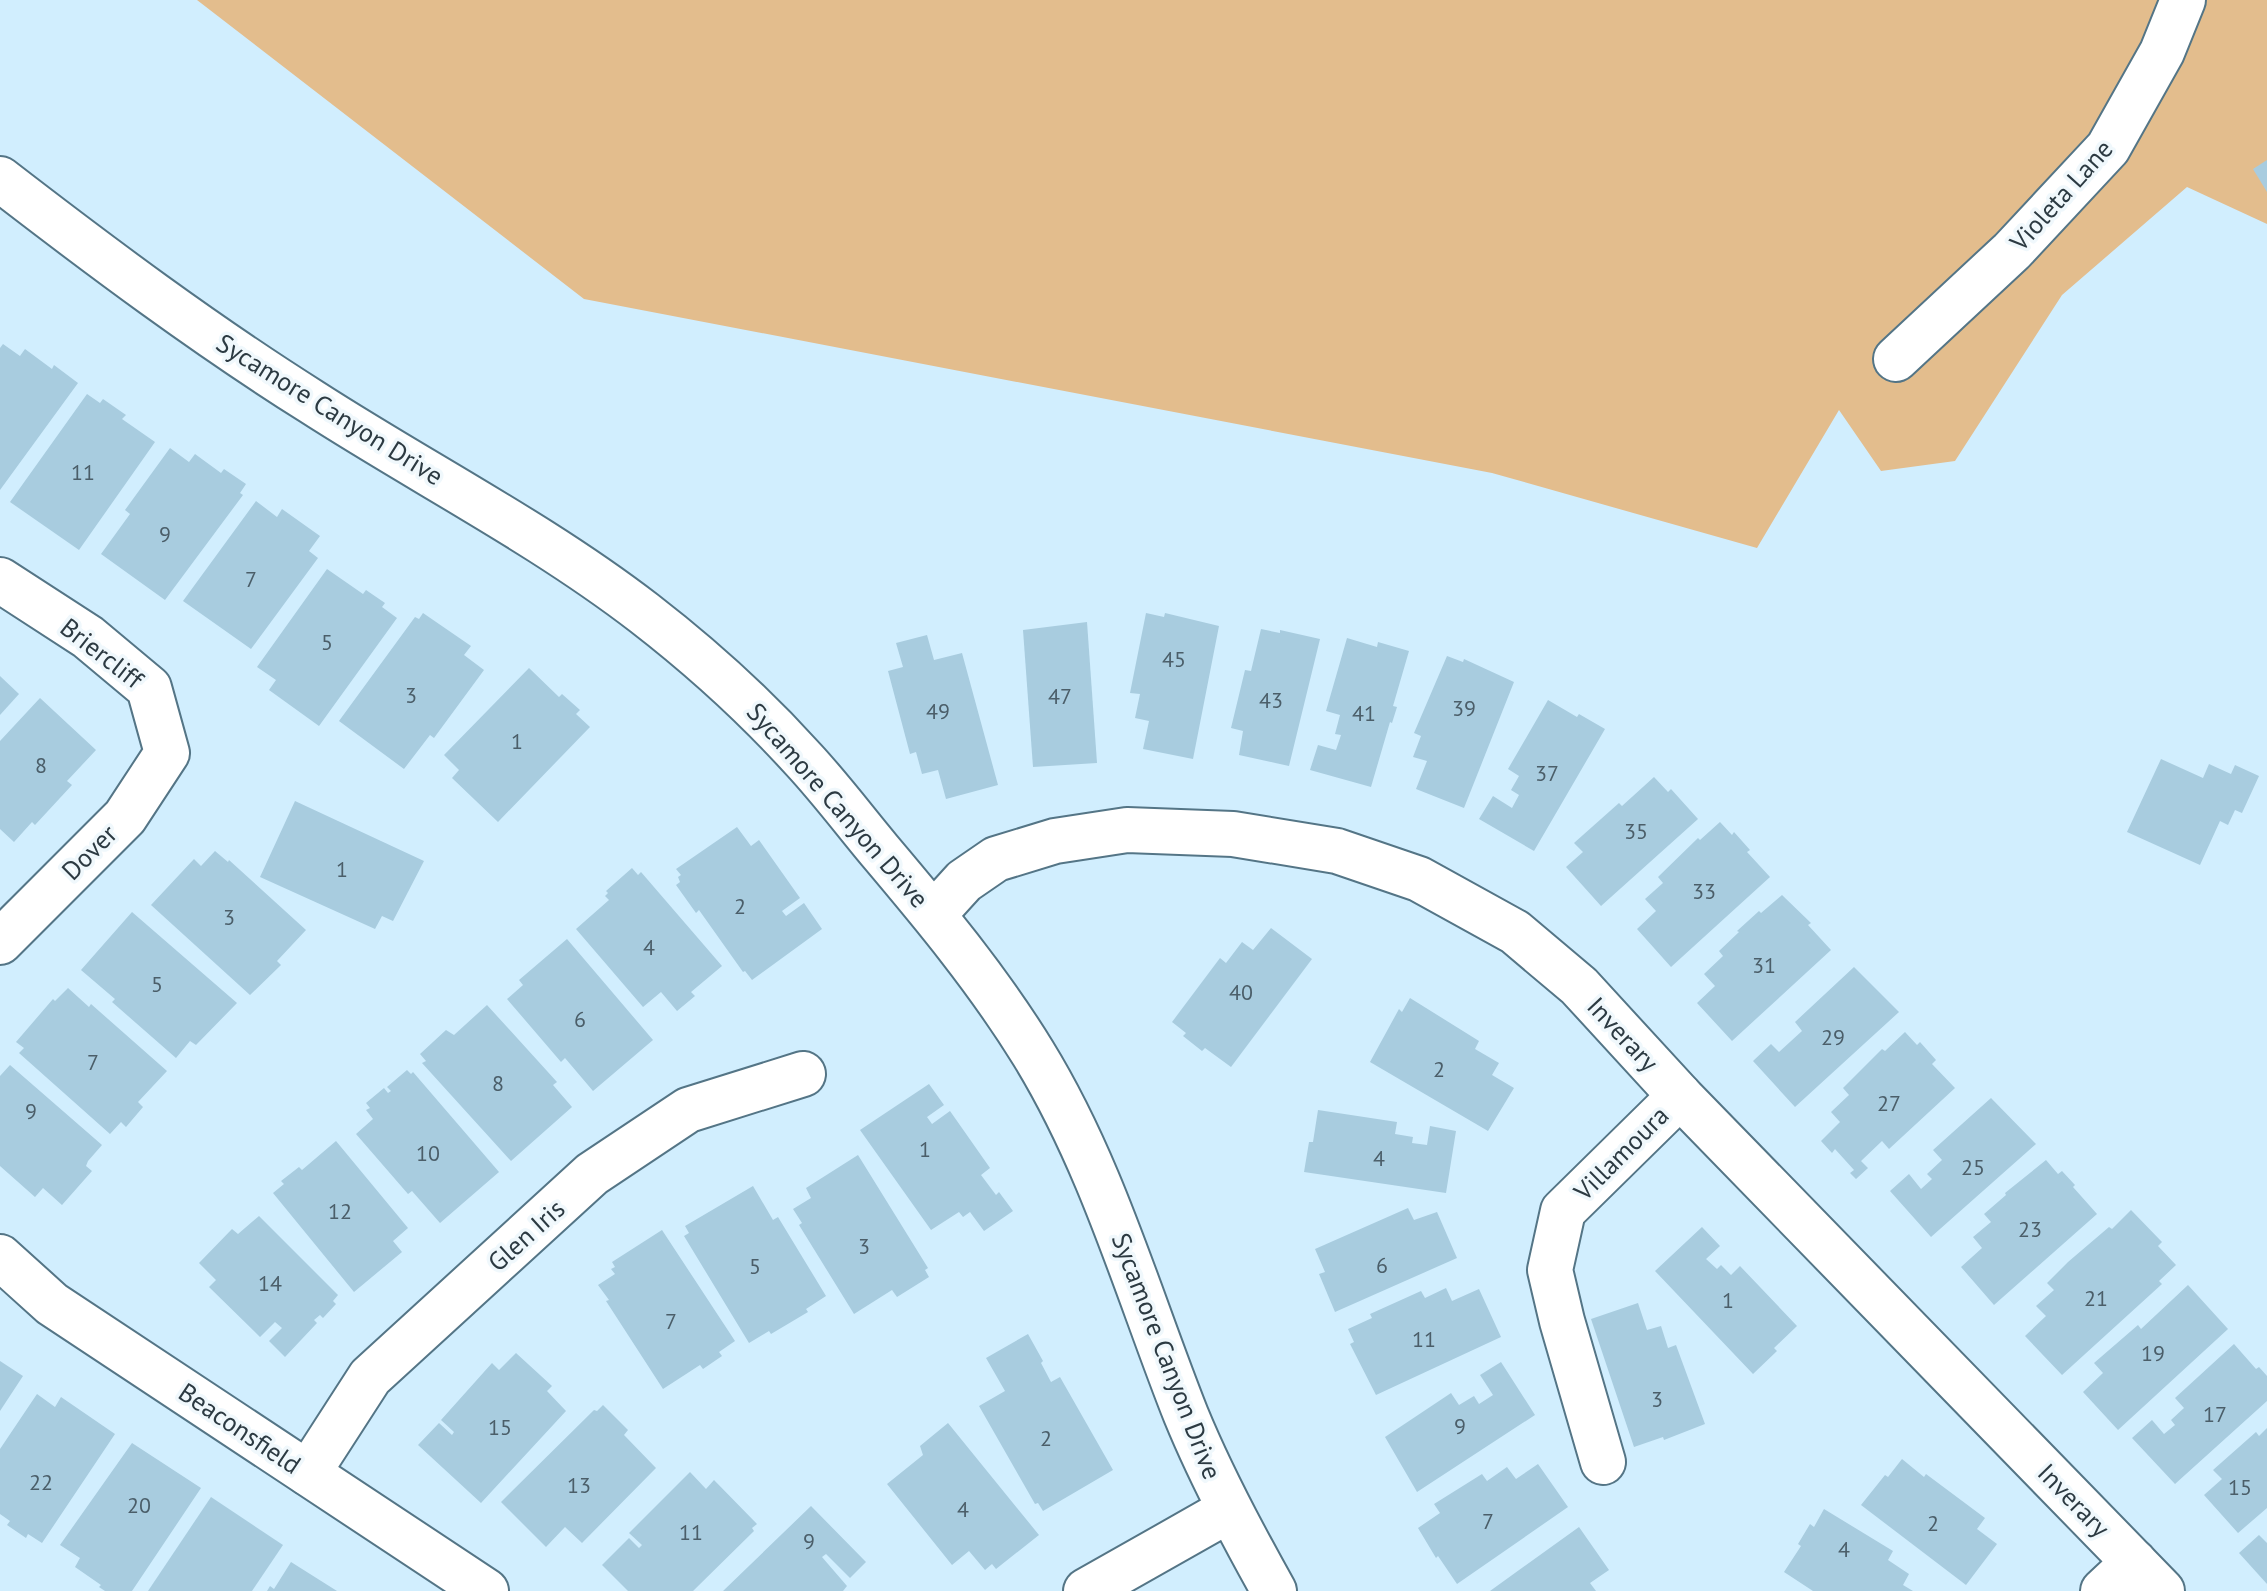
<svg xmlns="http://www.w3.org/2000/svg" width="2267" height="1591" font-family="'PT Sans',sans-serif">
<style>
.green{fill:#e3bd8d}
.building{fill:#a8ccdf}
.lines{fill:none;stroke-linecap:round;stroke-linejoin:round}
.minor-casing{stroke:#547586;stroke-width:48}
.minor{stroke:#fff;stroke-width:44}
.labels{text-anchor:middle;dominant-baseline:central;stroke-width:7;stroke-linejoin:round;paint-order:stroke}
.number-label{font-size:22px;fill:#4b5e69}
.street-label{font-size:26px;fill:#2c3a42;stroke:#f0f8fc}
</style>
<rect width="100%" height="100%" fill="#d1eefe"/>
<path class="green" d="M 197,0 L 2267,0 L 2267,224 L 2187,187 L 2062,295 L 1955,461 L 1881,471 L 1839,410 L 1757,548 L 1492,473 L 584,299 Z"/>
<g class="building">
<path d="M 2267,160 L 2267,192 L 2253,169 Z"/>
<path d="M 3,344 L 20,356 L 25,349 L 52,369 L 54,365 L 78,383 L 0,490 L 0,348 Z"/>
<path d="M 87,394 L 100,403 L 103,399 L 126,415 L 122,419 L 155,442 L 79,550 L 10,502 Z"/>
<path d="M 170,448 L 189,462 L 195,454 L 221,473 L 224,469 L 246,484 L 240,493 L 243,495 L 165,600 L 101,554 L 130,514 L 125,510 Z"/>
<path d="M 256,501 L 277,517 L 282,509 L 320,536 L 309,551 L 318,558 L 251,649 L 183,601 Z"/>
<path d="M 327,569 L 363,594 L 366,590 L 385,603 L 382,607 L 397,618 L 319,726 L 269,690 L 276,680 L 257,667 Z"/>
<path d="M 423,613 L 471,646 L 464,655 L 484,670 L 434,738 L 430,735 L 404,769 L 339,721 L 415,617 L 419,619 Z"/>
<path d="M 1146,613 L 1164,617 L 1165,613 L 1219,626 L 1193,759 L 1143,749 L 1149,721 L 1135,718 L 1140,694 L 1130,693 Z"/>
<path d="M 1087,622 L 1097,763 L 1033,767 L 1023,630 Z"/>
<path d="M 1261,629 L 1280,633 L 1280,630 L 1320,639 L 1289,766 L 1239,755 L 1243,731 L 1231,728 L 1245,670 L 1251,671 Z"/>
<path d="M 927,635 L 934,660 L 962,653 L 998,785 L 946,799 L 938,770 L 922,774 L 916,752 L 910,754 L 888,671 L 903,667 L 896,643 Z"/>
<path d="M 1347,638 L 1377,647 L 1378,642 L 1409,651 L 1393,706 L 1397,707 L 1392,723 L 1390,722 L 1371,787 L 1310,770 L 1318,745 L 1336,750 L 1341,735 L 1335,734 L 1340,715 L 1326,711 Z"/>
<path d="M 1447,656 L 1463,662 L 1464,659 L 1514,682 L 1464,808 L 1416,789 L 1427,761 L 1413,757 L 1421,736 L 1414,733 Z"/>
<path d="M 529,668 L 559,697 L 562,694 L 580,710 L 576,714 L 590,727 L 498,822 L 452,778 L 459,770 L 444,755 Z"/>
<path d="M 0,676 L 19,694 L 0,715 Z"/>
<path d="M 40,698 L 96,750 L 67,781 L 72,785 L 35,825 L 32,822 L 14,842 L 0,829 L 0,741 Z"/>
<path d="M 1548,700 L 1577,717 L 1579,714 L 1605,729 L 1534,851 L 1479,819 L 1493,796 L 1512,808 L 1519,795 L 1511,790 L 1519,776 L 1508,769 Z"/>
<path d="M 2161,759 L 2203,778 L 2209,764 L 2231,774 L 2235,765 L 2259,776 L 2242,813 L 2235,810 L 2228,825 L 2220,821 L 2200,865 L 2127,832 Z"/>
<path d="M 1654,777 L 1668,792 L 1671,789 L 1698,819 L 1601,906 L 1566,867 L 1583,852 L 1574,843 L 1619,803 L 1622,806 Z"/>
<path d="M 295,801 L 424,861 L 393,921 L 382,916 L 375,929 L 260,877 Z"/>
<path d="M 1720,822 L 1732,835 L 1734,832 L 1750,850 L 1747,852 L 1770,877 L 1671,967 L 1637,929 L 1656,911 L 1645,899 L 1663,883 L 1658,877 L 1698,838 L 1700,840 Z"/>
<path d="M 737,827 L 751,846 L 759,840 L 800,898 L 782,911 L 786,916 L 804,903 L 822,929 L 752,980 L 745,971 L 743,972 L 699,910 L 696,913 L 676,885 L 680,882 L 678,877 L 681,875 L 676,869 Z"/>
<path d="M 215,851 L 228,862 L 229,860 L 306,930 L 277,961 L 281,965 L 250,995 L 151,905 L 194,859 L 201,866 Z"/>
<path d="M 632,868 L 638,875 L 641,872 L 722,966 L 691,992 L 695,996 L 677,1011 L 661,992 L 643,1007 L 576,929 L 609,900 L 605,896 L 608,893 L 606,891 Z"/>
<path d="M 1782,895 L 1811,923 L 1808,925 L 1831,950 L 1732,1041 L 1697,1003 L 1715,986 L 1704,974 L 1723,956 L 1719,951 L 1739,932 L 1737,931 L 1759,911 L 1761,913 Z"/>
<path d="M 132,912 L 237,1003 L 196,1045 L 190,1041 L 176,1058 L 112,1002 L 115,999 L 81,970 Z"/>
<path d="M 1271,928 L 1312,959 L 1231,1067 L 1205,1048 L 1202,1051 L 1183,1036 L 1186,1033 L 1172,1022 L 1220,958 L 1226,963 L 1242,942 L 1253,950 Z"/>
<path d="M 567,939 L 653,1040 L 593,1091 L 565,1058 L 561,1062 L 507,999 L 523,985 L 519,980 Z"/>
<path d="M 1854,967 L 1899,1012 L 1795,1107 L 1753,1061 L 1771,1044 L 1779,1052 L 1802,1031 L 1795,1022 Z"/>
<path d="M 68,988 L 89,1007 L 91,1004 L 167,1071 L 138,1102 L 143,1107 L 126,1127 L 121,1122 L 110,1134 L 19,1053 L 24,1048 L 16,1042 L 53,999 L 55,1001 Z"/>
<path d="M 1410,998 L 1479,1041 L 1475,1049 L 1499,1063 L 1492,1075 L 1514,1088 L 1488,1131 L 1370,1062 L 1399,1009 L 1402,1012 Z"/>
<path d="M 487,1005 L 557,1082 L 553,1085 L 572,1107 L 511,1161 L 422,1063 L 426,1061 L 420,1054 L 446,1030 L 454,1035 Z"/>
<path d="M 1905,1032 L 1917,1045 L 1920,1042 L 1936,1060 L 1932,1064 L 1955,1088 L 1889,1149 L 1882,1141 L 1861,1161 L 1868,1168 L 1856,1179 L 1850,1173 L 1854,1170 L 1835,1149 L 1832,1153 L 1821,1141 L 1840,1122 L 1831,1112 L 1849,1095 L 1843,1088 L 1882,1049 L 1885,1051 Z"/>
<path d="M 10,1065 L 102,1145 L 88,1161 L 86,1166 L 92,1171 L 62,1205 L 43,1188 L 35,1197 L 0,1166 L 0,1076 Z"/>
<path d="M 407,1070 L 411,1074 L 413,1072 L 499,1172 L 440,1223 L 412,1191 L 408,1194 L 356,1134 L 373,1119 L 366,1110 L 370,1108 L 366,1103 L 384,1088 L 388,1093 L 391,1091 L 387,1087 Z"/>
<path d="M 929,1084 L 944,1105 L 927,1117 L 932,1124 L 950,1111 L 990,1168 L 981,1175 L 996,1195 L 999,1192 L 1013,1211 L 984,1231 L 970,1212 L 963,1217 L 959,1212 L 931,1230 L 860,1130 Z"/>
<path d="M 1991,1098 L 2036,1144 L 1931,1237 L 1890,1191 L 1909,1174 L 1921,1189 L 1932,1179 L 1927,1174 L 1942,1160 L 1933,1150 Z"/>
<path d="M 1318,1110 L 1397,1122 L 1395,1134 L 1413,1137 L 1412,1143 L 1427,1145 L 1430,1126 L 1456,1131 L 1446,1193 L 1304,1172 L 1309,1142 L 1313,1142 Z"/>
<path d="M 336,1141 L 408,1228 L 393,1241 L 402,1252 L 354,1292 L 273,1193 L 284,1184 L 281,1181 L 299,1167 L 302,1170 Z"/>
<path d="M 858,1155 L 928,1268 L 925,1270 L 929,1277 L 897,1297 L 892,1290 L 854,1314 L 799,1225 L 802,1223 L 793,1209 L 811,1198 L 806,1188 Z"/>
<path d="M 2046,1160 L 2058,1174 L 2062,1171 L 2075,1185 L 2073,1187 L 2097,1214 L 1994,1305 L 1961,1267 L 1982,1248 L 1973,1237 L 1991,1222 L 1984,1214 L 2006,1195 L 2005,1193 Z"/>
<path d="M 753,1186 L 773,1220 L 778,1217 L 826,1296 L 806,1309 L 808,1312 L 771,1334 L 769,1331 L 749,1343 L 684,1236 L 689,1233 L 685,1226 Z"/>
<path d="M 1408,1208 L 1414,1220 L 1437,1212 L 1457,1258 L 1335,1312 L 1319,1274 L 1325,1272 L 1315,1249 Z"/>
<path d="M 2131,1210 L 2162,1242 L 2158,1246 L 2176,1265 L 2159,1281 L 2162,1284 L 2062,1375 L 2025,1336 L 2046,1316 L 2036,1306 L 2054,1290 L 2047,1283 L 2068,1262 L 2109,1227 L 2112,1229 Z"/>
<path d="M 259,1216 L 338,1295 L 333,1301 L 336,1304 L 323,1318 L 320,1315 L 314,1320 L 317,1323 L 285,1357 L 269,1341 L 282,1328 L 275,1322 L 260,1337 L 209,1287 L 216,1280 L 199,1263 L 232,1229 L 238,1234 Z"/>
<path d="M 1702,1227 L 1720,1246 L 1706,1259 L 1717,1269 L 1721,1265 L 1731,1275 L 1740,1266 L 1797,1326 L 1774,1348 L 1777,1351 L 1753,1374 L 1655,1271 Z"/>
<path d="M 662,1230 L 735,1341 L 719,1352 L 722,1356 L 703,1369 L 700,1365 L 663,1389 L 606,1301 L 609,1300 L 598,1285 L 615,1274 L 611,1269 L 615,1267 L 612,1262 Z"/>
<path d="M 2188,1285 L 2228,1329 L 2118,1430 L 2083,1392 L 2103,1373 L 2094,1363 L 2138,1325 L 2141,1329 Z"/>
<path d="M 1446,1288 L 1452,1301 L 1479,1289 L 1501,1337 L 1376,1395 L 1350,1344 L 1354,1342 L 1348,1329 L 1372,1318 L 1370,1314 L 1421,1291 L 1425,1298 Z"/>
<path d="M 1638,1303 L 1647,1330 L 1661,1326 L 1668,1348 L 1676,1345 L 1705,1424 L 1664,1440 L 1663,1437 L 1634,1447 L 1591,1319 Z"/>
<path d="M 1028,1334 L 1043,1361 L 1041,1363 L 1051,1382 L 1060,1377 L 1113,1470 L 1043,1511 L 1038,1503 L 1035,1504 L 979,1406 L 1005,1391 L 986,1358 Z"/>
<path d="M 2234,1344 L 2256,1369 L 2259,1367 L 2267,1376 L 2267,1401 L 2175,1484 L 2132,1438 L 2152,1420 L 2164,1434 L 2175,1425 L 2171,1420 L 2184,1408 L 2175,1398 Z"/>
<path d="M 516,1353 L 552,1386 L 547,1391 L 566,1411 L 481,1503 L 418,1445 L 439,1423 L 452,1435 L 454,1432 L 441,1420 L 492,1363 L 499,1370 Z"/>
<path d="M 0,1361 L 23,1376 L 0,1411 Z"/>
<path d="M 1501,1362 L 1535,1415 L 1417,1492 L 1385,1437 L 1451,1393 L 1459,1405 L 1474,1396 L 1479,1404 L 1493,1395 L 1480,1375 Z"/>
<path d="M 37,1394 L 55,1407 L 61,1397 L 115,1434 L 42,1543 L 28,1534 L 26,1538 L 7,1525 L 10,1521 L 0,1514 L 0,1449 Z"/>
<path d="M 603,1405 L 628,1430 L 624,1435 L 656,1468 L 582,1543 L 565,1527 L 546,1547 L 501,1502 L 594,1410 L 597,1411 Z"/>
<path d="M 948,1423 L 1039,1535 L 996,1569 L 992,1564 L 985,1570 L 969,1551 L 952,1565 L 887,1484 L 923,1455 L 920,1446 Z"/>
<path d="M 2267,1428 L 2267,1508 L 2238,1533 L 2204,1495 L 2222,1479 L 2213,1470 L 2256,1432 L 2259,1436 Z"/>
<path d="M 132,1443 L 201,1488 L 132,1591 L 105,1591 L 99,1587 L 101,1585 L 75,1567 L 80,1558 L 60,1545 Z"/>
<path d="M 1902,1459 L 1924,1477 L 1926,1474 L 1985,1518 L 1977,1529 L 1997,1544 L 1966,1585 L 1861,1505 L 1885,1475 L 1888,1477 Z"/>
<path d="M 1538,1464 L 1568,1507 L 1457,1584 L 1438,1556 L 1436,1558 L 1418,1528 L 1440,1513 L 1434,1504 L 1482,1474 L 1487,1481 L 1507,1467 L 1516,1479 Z"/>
<path d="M 690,1472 L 706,1489 L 714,1480 L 757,1524 L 752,1528 L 754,1531 L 693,1591 L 628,1591 L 602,1565 L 629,1538 L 639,1548 L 642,1545 L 629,1533 Z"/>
<path d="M 211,1497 L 283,1545 L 252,1591 L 148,1591 Z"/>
<path d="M 811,1506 L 866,1562 L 850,1578 L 826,1554 L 822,1557 L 847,1586 L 843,1591 L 723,1591 Z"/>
<path d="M 1824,1509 L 1893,1551 L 1888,1560 L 1909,1574 L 1903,1585 L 1913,1591 L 1813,1591 L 1784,1572 L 1801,1546 L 1798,1544 L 1810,1524 L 1814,1527 Z"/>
<path d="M 1579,1527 L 1609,1570 L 1590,1583 L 1596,1591 L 1490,1591 Z"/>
<path d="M 2259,1535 L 2267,1543 L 2267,1584 L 2239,1553 Z"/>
<path d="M 291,1562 L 337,1591 L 267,1591 L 270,1586 L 274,1589 Z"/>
</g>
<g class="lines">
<defs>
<g id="minor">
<path d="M 0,179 C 101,257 204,334 312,402 C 422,473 540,533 644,613 C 701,657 755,706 803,759 C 830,788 854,820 879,850 C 934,915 988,980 1033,1053 C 1102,1165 1138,1294 1186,1415 C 1211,1476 1242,1534 1274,1591"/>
<path d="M 1896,359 L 2012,251 L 2108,148 L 2162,52 L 2183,0"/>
<path d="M 0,580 L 88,637 L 149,688 L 167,753 L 125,817 L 0,942"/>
<path d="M 934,914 L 964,881 L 996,859 L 1055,841 L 1127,830 L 1233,834 L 1337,851 L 1419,879 L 1515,932 L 1579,986 L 1680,1096 L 2162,1591"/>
<path d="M 0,1257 L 52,1304 L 486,1591"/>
<path d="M 1603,1462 L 1562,1321 L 1550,1270 L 1563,1211 L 1680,1096"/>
<path d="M 308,1473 L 370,1377 L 592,1174 L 688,1110 L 803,1074"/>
<path d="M 1086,1591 L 1229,1510"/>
<path d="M 2103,1591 L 2134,1562"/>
</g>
</defs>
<use href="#minor" class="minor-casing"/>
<use href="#minor" class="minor"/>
</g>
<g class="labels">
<g class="number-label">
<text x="83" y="472">11</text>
<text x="165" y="534">9</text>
<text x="251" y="579">7</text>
<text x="327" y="642">5</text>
<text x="1174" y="659">45</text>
<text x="411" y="695">3</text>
<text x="1060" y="696">47</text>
<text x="1271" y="700">43</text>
<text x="1464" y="708">39</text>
<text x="938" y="711">49</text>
<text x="1364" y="713">41</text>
<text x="517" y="741">1</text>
<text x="41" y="765">8</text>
<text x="1547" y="773">37</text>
<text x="1636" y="831">35</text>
<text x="342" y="869">1</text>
<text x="1704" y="891">33</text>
<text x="740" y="906">2</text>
<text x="229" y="917">3</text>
<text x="649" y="947">4</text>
<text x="1764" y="965">31</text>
<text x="157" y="984">5</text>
<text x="1241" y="992">40</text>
<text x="580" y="1019">6</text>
<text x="1833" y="1037">29</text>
<text x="93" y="1062">7</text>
<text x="1439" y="1069">2</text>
<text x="498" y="1083">8</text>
<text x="1889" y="1103">27</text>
<text x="31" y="1111">9</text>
<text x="925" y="1149">1</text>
<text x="428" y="1153">10</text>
<text x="1379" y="1158">4</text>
<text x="1973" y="1167">25</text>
<text x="340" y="1211">12</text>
<text x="2030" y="1229">23</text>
<text x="864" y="1246">3</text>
<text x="1382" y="1265">6</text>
<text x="755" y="1266">5</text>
<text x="270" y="1283">14</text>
<text x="2096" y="1298">21</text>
<text x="1728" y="1300">1</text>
<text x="671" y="1321">7</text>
<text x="1424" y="1339">11</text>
<text x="2153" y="1353">19</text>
<text x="1657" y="1399">3</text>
<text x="2215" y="1414">17</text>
<text x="1460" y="1426">9</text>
<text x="500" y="1427">15</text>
<text x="1046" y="1438">2</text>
<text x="41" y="1482">22</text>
<text x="579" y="1485">13</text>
<text x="2240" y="1487">15</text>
<text x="139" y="1505">20</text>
<text x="963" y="1509">4</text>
<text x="1488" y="1521">7</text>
<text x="1933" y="1523">2</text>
<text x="691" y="1532">11</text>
<text x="809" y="1541">9</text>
<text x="1844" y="1549">4</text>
</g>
<g class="street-label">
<text transform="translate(2061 195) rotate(-48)">Violeta Lane</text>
<text transform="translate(330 409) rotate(32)">Sycamore Canyon Drive</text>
<text transform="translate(102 653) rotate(38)">Briercliff</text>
<text transform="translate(838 805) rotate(49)">Sycamore Canyon Drive</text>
<text transform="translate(89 852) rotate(-45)">Dover</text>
<text transform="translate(1623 1034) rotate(47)">Inverary</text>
<text transform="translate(1621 1153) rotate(-45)">Villamoura</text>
<text transform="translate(526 1235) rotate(-42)">Glen Iris</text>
<text transform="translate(1167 1356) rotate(69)">Sycamore Canyon Drive</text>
<text transform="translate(240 1428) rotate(34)">Beaconsfield</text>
<text transform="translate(2074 1500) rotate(46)">Inverary</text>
</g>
</g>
</svg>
